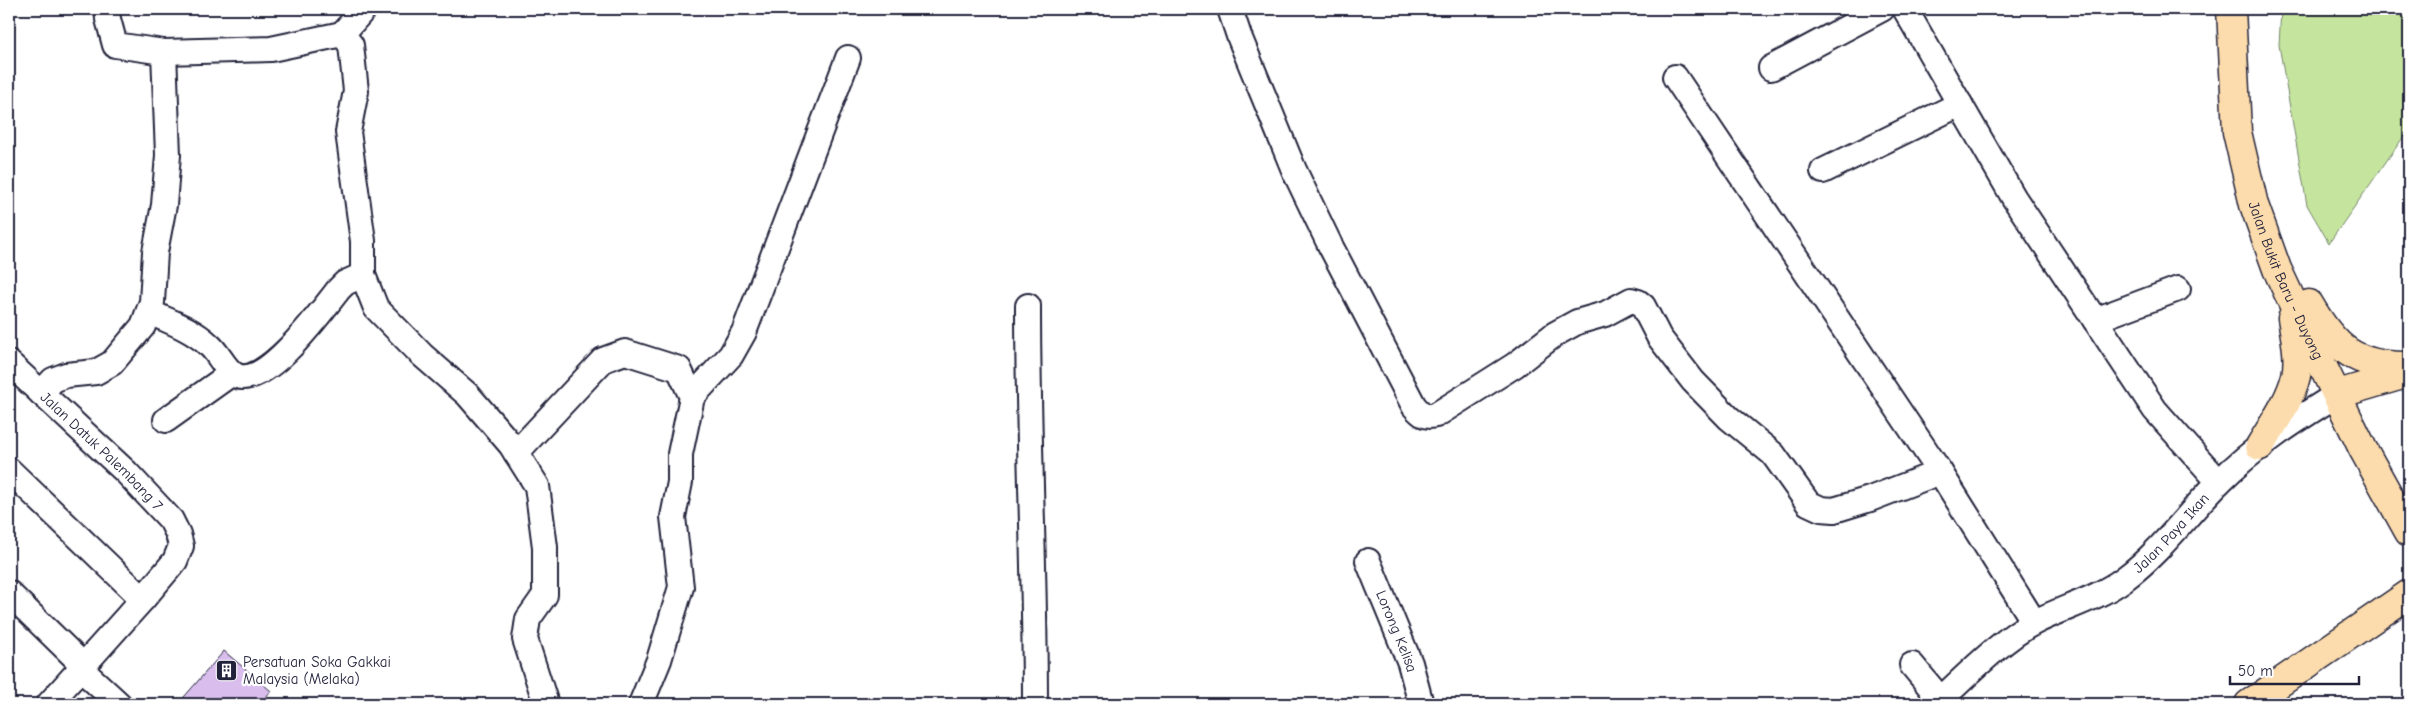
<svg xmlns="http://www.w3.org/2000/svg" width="2418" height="713" font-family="'Comic Neue',sans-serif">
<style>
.green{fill:#c5e59e;stroke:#74846c}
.building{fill:#d9beed;stroke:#22223b}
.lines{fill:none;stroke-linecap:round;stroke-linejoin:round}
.minor-casing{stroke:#22223b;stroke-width:28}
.major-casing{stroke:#22223b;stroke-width:31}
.minor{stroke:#fff;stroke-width:24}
.major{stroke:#fcdcac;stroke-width:28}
.labels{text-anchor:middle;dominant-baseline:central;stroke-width:4.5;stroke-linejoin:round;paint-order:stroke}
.street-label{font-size:15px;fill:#22223b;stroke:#fff}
.poi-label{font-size:15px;fill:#22223b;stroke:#fff;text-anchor:start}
</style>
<rect width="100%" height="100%" fill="#fff"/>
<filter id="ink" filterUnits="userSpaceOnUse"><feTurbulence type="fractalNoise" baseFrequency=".02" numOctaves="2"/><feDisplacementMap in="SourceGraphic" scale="10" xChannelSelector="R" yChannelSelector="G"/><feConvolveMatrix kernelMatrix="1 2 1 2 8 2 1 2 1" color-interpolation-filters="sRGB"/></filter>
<g filter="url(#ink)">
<path class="green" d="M 2281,9 L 2409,9 L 2409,129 L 2329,243 L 2307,205 L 2279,45 Z"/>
<path class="building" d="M 224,651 L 271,691 L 260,704 L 178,704 Z"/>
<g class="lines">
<defs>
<g id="minor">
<path d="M 107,9 L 108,19 L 115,45 L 164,52 L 271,49 L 342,34 L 351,45 L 356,91 L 348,132 L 363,241 L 363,275 L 376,308 L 422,355 L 468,395 L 511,445 L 537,486 L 545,547 L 545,595 L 528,619 L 525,639 L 546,704"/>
<path d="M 1230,9 L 1239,36 L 1294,170 L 1330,245 L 1414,406 C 1421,414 1425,418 1436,415 L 1515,365 L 1555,334 L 1577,322 L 1605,314 L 1631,300 L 1638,302 L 1643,306 L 1659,337 L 1693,381 L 1729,418 L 1773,454 L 1808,503 L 1821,509 L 1834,510 L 1870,499 L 1940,472"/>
<path d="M 1905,9 L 2014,198 L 2155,410 L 2219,482"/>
<path d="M 342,34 L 364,9"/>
<path d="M 1771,68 L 1882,9"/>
<path d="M 1675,77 L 1940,472 L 2034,622"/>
<path d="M 1823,171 L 1960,104"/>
<path d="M 1028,306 C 1028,439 1035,571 1035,704"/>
<path d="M 149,312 C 169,321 192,329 209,345 C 219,353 225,371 237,376 C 267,387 323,309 339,289 L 345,283 L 363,275"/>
<path d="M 2095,320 L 2178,289"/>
<path id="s1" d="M 9,363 L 126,472 L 171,520 L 178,534 L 181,546 L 175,561 L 143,599 L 49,704"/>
<path d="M 41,393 L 53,380 L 66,375 L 96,372 L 112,363 L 143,326 L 152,302 L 155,252 L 164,205 L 168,155 L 164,52"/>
<path d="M 692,397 L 731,355 L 744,332 L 848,58"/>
<path d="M 166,420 L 232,373"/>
<path d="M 516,453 L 603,360 L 625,352 L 679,369 L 692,397 L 680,454 L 680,482 L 673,517 L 681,587 L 659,660 L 641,704"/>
<path d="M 9,470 L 143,599"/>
<path id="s2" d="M 1368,561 L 1410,663 L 1421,704"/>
<path d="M 9,593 L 84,666"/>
<path d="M 1912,665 L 1941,700"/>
<path d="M 81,669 L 119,704"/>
<path id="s3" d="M 1936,704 C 1963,679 2003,638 2035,622 C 2065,607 2097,599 2124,579 C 2161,552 2187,514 2219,482 C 2254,447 2296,420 2338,394"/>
</g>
<g id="major">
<path id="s4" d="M 2231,9 L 2237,132 L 2254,205 L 2277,269 L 2310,340 L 2363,449 L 2409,532"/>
<path d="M 2309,304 C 2335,349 2356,367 2409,366"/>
<path d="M 2338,394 L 2409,373"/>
<path d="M 2260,446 C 2273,424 2290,401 2296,376 C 2300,358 2295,336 2292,318"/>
<path d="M 2249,704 L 2409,594"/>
</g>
</defs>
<use href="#minor" class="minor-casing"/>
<use href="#major" class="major-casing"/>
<use href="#minor" class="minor"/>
<use href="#major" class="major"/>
</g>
</g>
<defs>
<symbol id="building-square" viewBox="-11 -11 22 22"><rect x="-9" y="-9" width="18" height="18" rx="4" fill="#22223b" stroke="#fff"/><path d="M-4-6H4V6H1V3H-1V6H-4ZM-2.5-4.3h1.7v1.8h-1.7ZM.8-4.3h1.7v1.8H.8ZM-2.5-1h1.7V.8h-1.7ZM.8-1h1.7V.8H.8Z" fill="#fff"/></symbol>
</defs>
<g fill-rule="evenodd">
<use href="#building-square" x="214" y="658" width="25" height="25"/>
</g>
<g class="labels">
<g class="street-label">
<text stroke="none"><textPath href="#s4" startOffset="280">Jalan Bukit Baru - Duyong</textPath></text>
<text stroke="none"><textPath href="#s1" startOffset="128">Jalan Datuk Palembang 7</textPath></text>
<text stroke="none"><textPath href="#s3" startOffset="294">Jalan Paya Ikan</textPath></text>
<text stroke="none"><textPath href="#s2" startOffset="76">Lorong Kelisa</textPath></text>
</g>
<g class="poi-label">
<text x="243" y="662">Persatuan Soka Gakkai<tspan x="243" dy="17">Malaysia (Melaka)</tspan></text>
</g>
</g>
<rect width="2418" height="713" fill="none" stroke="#fff" stroke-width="30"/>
<rect x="15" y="15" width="2388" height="683" fill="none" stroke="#22223b" stroke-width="2" filter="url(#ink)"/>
<path d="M2230 676v8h129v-8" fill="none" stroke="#22223b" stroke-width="2.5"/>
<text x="2238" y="676" font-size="15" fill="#22223b" stroke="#ffffff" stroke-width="4" paint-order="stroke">50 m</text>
</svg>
